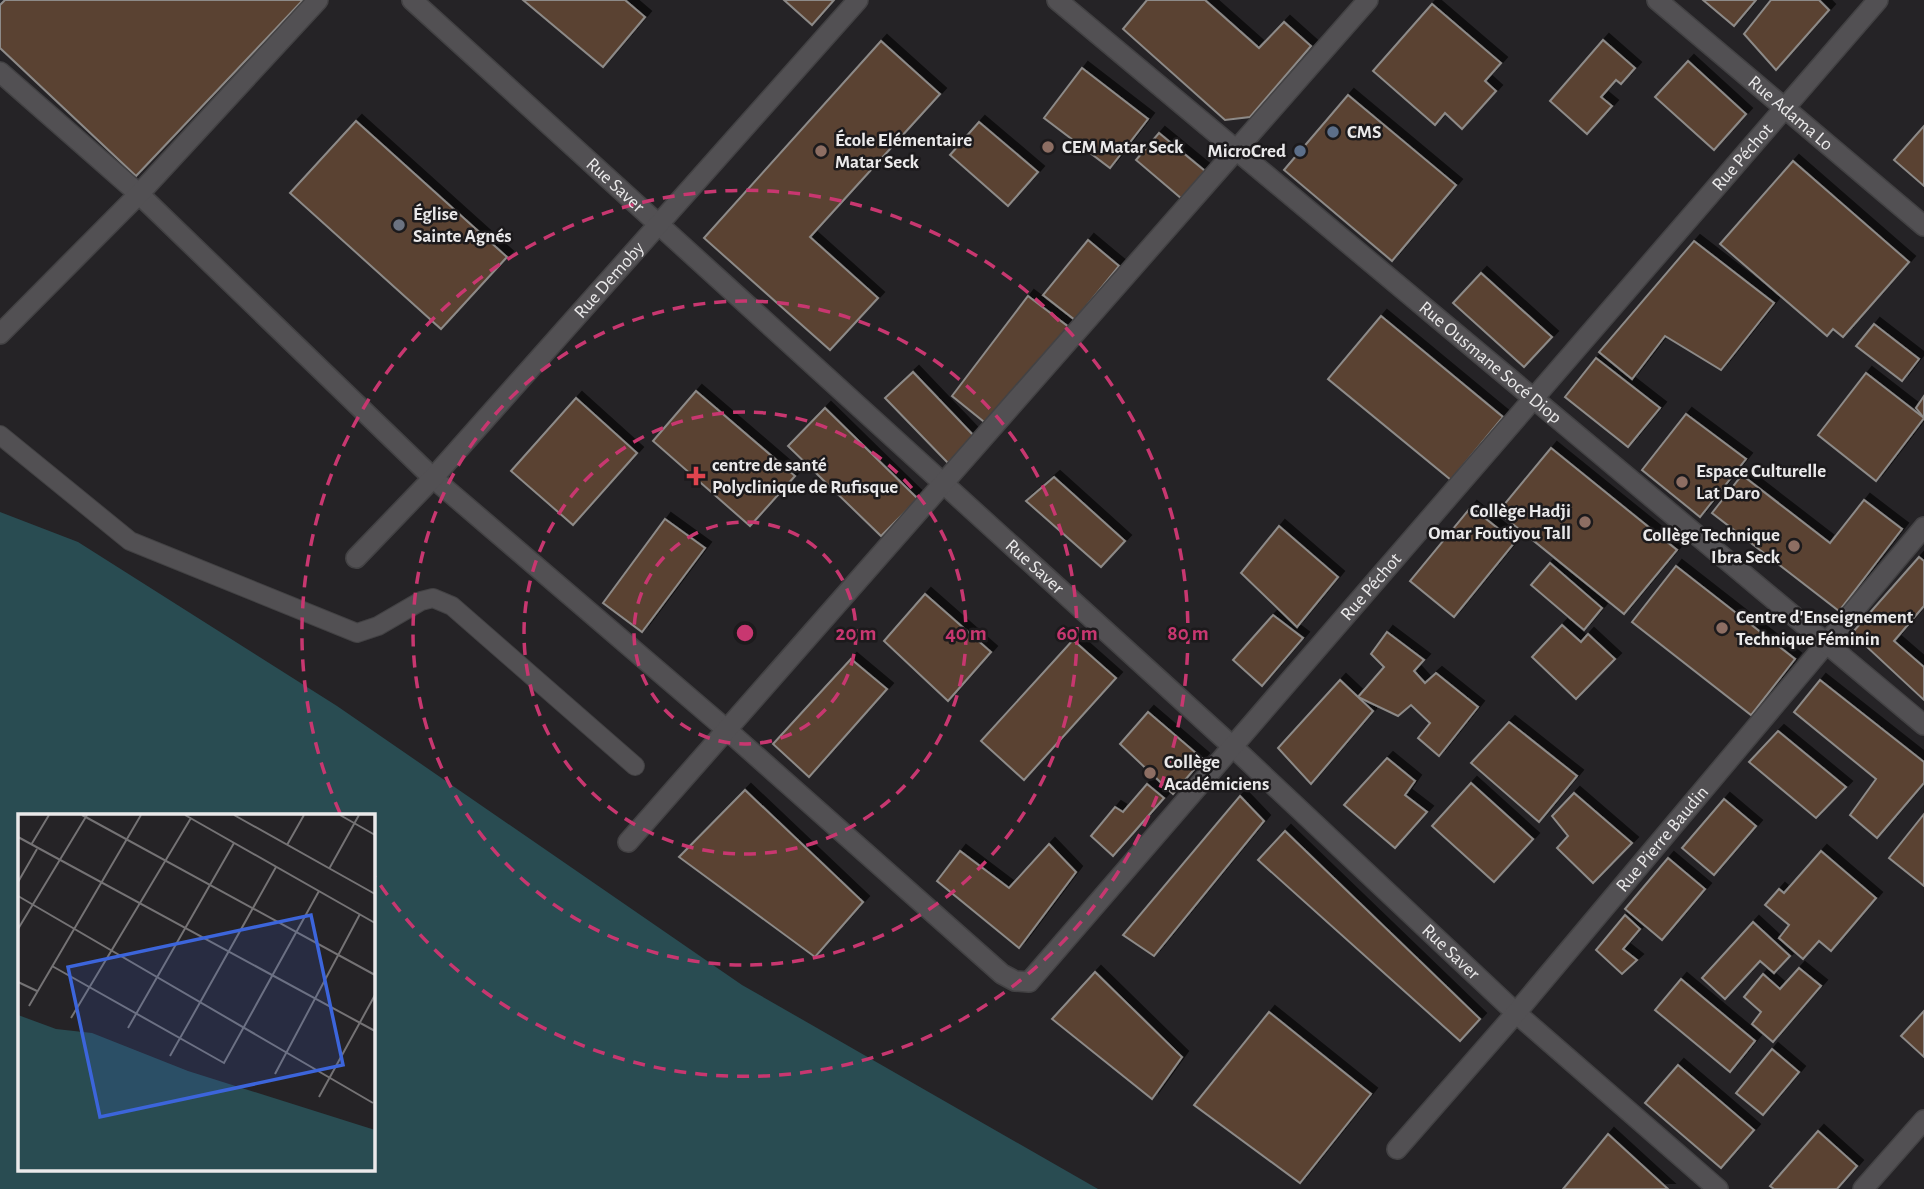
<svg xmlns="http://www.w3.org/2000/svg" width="1924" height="1189" font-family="'Alegreya Sans',sans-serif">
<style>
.water{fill:#294c52;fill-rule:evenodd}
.building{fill:#5a4333;stroke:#8d8a88;stroke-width:2;filter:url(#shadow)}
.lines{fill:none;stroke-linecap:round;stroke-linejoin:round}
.service-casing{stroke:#434244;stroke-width:20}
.minor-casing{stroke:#434244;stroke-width:22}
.tertiary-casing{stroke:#434244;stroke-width:22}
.service{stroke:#525053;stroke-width:18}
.minor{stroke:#525053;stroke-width:19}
.tertiary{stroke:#525053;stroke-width:19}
.ring{fill:none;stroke:#c83770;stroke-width:3.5;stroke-dasharray:12 9}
.service-dot{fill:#5c6f8a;stroke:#1c1a1c;stroke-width:2.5}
.education-dot{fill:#8d6e63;stroke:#1c1a1c;stroke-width:2.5}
.worship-dot{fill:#6b7280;stroke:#1c1a1c;stroke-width:2.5}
.health-dot{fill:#e0444e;stroke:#1c1a1c;stroke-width:2.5}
.labels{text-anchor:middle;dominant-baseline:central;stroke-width:5;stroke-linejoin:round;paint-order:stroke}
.street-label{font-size:19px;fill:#eae9ea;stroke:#1c1a1c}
.poi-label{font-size:19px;font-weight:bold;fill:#eae9ea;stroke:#1c1a1c;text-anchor:start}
.inset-road{fill:none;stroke:#747274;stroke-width:2}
.view{fill:#3c65db;fill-opacity:0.15;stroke:#3c65db;stroke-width:3.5}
.inset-edge{fill:none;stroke:#eae9ea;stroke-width:3.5}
.centre{fill:#c83770;stroke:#1c1a1c;stroke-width:3.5}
.ring-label{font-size:21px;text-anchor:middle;font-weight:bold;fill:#c83770;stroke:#1c1a1c;stroke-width:5;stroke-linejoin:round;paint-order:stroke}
</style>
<defs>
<filter id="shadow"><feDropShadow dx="6" dy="-6" stdDeviation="0" flood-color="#0009"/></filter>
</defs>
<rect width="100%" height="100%" fill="#252326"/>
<path class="water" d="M 0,512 L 78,542 L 337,706 L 742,985 L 1098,1189 L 0,1189 ZM 19,816 L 373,816 L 373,1170 L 19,1170 Z"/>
<g class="building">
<path d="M 5,0 L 303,0 L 136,176 L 0,48 L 0,5 Z"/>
<path d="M 523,0 L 625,0 L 645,17 L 603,67 Z"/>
<path d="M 784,0 L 834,0 L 812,25 Z"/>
<path d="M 1147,0 L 1205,0 L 1259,48 L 1284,22 L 1311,46 L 1250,117 L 1225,120 L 1123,29 Z"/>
<path d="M 1703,0 L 1756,0 L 1734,26 Z"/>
<path d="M 1771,0 L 1819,0 L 1829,10 L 1776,70 L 1744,34 Z"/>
<path d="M 1432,4 L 1501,63 L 1485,81 L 1496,91 L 1462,129 L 1445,113 L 1435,125 L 1373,71 Z"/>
<path d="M 1603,40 L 1635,68 L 1621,84 L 1616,80 L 1601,97 L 1612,106 L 1587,134 L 1550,101 Z"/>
<path d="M 881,41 L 940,94 L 810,237 L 878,298 L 830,350 L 704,238 Z"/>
<path d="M 1688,61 L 1746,114 L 1714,150 L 1655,97 Z"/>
<path d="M 1082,68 L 1148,119 L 1110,168 L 1044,118 Z"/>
<path d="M 1348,95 L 1456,185 L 1392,261 L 1284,170 Z"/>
<path d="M 356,121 L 507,257 L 441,329 L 290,193 Z"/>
<path d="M 979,122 L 1038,172 L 1008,206 L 950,155 Z"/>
<path d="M 1924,126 L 1924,186 L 1894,160 Z"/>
<path d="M 1159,133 L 1205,171 L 1182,199 L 1136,160 Z"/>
<path d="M 1793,161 L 1909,262 L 1843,337 L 1833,329 L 1827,336 L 1720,244 Z"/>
<path d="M 1088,240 L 1119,266 L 1075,320 L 1043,295 Z"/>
<path d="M 1694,241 L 1774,303 L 1721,370 L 1665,336 L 1632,379 L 1599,352 Z"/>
<path d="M 1481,273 L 1552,337 L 1524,367 L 1453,303 Z"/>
<path d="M 1028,296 L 1070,328 L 988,425 L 952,396 Z"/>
<path d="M 1381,316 L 1503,417 L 1451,480 L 1328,379 Z"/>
<path d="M 1874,324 L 1919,359 L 1902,381 L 1856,346 Z"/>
<path d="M 1596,358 L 1660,408 L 1628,447 L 1565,397 Z"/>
<path d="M 913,372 L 975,437 L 948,463 L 885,398 Z"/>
<path d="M 1866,373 L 1924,418 L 1876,481 L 1818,435 Z"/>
<path d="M 696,391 L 795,476 L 750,526 L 653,441 Z"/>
<path d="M 1924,396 L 1924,418 L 1916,408 Z"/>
<path d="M 576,398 L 637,453 L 573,525 L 511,471 Z"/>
<path d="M 825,408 L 918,499 L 881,536 L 788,446 Z"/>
<path d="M 1686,414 L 1746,459 L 1700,517 L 1642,470 Z"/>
<path d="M 1551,448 L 1677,550 L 1624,614 L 1498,512 Z"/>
<path d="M 1742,475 L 1830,543 L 1864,500 L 1902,529 L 1839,611 L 1712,513 Z"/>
<path d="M 1054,477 L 1125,541 L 1101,567 L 1026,501 Z"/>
<path d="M 1471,507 L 1515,542 L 1454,617 L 1410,581 Z"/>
<path d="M 665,519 L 705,548 L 642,632 L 603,603 Z"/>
<path d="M 1279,526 L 1338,577 L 1297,627 L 1241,573 Z"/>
<path d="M 1919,557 L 1924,561 L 1924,606 L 1894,641 L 1924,667 L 1924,700 L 1852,633 Z"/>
<path d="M 1550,563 L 1602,608 L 1584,630 L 1531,585 Z"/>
<path d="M 1676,566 L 1795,659 L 1751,715 L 1632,622 Z"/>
<path d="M 925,594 L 991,652 L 948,701 L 884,641 Z"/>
<path d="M 1273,615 L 1303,638 L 1262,686 L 1233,660 Z"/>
<path d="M 1562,625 L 1581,642 L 1588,634 L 1615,659 L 1576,699 L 1532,657 Z"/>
<path d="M 1387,632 L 1424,660 L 1414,671 L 1425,683 L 1436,673 L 1478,707 L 1439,756 L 1418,738 L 1430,723 L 1411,705 L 1398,716 L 1358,697 L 1384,667 L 1371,654 Z"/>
<path d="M 1073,640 L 1116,678 L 1024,780 L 981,741 Z"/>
<path d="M 851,659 L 887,689 L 809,777 L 773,744 Z"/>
<path d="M 1340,680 L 1373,711 L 1311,784 L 1278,748 Z"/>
<path d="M 1820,680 L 1924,762 L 1924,783 L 1877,838 L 1850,815 L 1876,779 L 1794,712 Z"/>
<path d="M 1148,712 L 1203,759 L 1173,794 L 1120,744 Z"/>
<path d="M 1509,722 L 1577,776 L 1539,822 L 1471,763 Z"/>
<path d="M 1778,731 L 1846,787 L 1816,818 L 1749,762 Z"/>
<path d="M 1387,758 L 1415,781 L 1405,795 L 1427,812 L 1395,848 L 1344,805 Z"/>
<path d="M 1471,783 L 1533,839 L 1494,882 L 1432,826 Z"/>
<path d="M 1147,784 L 1164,798 L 1113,856 L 1091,836 L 1115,807 L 1123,812 Z"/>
<path d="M 745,790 L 863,902 L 815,957 L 679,857 Z"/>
<path d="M 1574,793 L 1632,843 L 1593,883 L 1557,848 L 1568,836 L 1552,816 Z"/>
<path d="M 1240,796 L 1264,821 L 1154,956 L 1123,935 Z"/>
<path d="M 1724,799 L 1756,826 L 1714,875 L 1682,848 Z"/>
<path d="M 1924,814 L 1924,886 L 1889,858 Z"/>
<path d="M 1285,831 L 1480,1019 L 1460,1041 L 1258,860 Z"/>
<path d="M 1049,844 L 1076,872 L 1019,948 L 937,881 L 960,851 L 1009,888 Z"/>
<path d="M 1821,851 L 1876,898 L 1831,951 L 1819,941 L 1803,959 L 1779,938 L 1789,925 L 1765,905 L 1779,889 L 1784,893 Z"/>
<path d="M 1668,858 L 1705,889 L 1662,940 L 1625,909 Z"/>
<path d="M 1625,915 L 1640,929 L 1623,949 L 1637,960 L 1622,974 L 1596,950 Z"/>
<path d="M 1753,922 L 1790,956 L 1774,973 L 1760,961 L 1725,999 L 1702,978 Z"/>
<path d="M 1799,968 L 1821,986 L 1773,1042 L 1752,1024 L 1761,1012 L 1744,997 L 1763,974 L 1780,989 Z"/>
<path d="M 1095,972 L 1182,1057 L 1152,1099 L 1052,1019 Z"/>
<path d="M 1681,979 L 1755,1041 L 1730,1072 L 1655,1010 Z"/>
<path d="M 1924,1011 L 1924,1057 L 1901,1036 Z"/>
<path d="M 1269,1012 L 1371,1094 L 1300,1183 L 1194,1105 Z"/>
<path d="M 1772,1049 L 1799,1072 L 1763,1115 L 1736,1093 Z"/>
<path d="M 1678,1065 L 1754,1130 L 1721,1168 L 1645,1103 Z"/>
<path d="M 1818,1131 L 1857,1166 L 1837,1189 L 1774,1189 L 1770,1186 Z"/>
<path d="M 1608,1134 L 1668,1189 L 1563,1189 Z"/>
</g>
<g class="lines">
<defs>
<path id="service" d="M 0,435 L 130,541 L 357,633 L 378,626 L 421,601 L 433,598 L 452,606 L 635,766"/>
<g id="minor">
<path id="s1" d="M 412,0 L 1232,746 L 1516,1013 L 1718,1189"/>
<path id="s2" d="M 1657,0 L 1924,226"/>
<path id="s3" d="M 0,72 L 139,194 L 433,478 L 727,730 L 1002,974 L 1015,981 L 1029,982 L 1878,0"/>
<path d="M 0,334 L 139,194 L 318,0"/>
<path id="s4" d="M 356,558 L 433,478 L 858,0"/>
<path d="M 628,842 L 1368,0"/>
<path id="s5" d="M 1397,1149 L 1516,1013 L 1924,527"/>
<path d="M 1863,1189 L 1924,1120"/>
</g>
<g id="tertiary">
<path id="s6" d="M 1057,0 L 1924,725"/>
</g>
</defs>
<use href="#service" class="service-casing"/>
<use href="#minor" class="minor-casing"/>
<use href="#tertiary" class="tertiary-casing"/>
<use href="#service" class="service"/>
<use href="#minor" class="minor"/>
<use href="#tertiary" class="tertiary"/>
</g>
<g class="ring">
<circle cx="745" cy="633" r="111"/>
<circle cx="745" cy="633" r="221"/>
<circle cx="745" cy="633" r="332"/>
<path d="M340 813A443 443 0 1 1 373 874"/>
</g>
<g class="service-dot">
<circle cx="1333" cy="132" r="7"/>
<circle cx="1300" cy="151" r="7"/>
</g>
<g class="education-dot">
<circle cx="1048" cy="147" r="7"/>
<circle cx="821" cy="151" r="7"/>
<circle cx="1682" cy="482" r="7"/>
<circle cx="1585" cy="522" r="7"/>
<circle cx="1794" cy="546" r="7"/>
<circle cx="1722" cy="628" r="7"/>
<circle cx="1150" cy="773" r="7"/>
</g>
<circle class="worship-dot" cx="399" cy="225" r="7"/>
<path class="health-dot" d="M692.5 465.5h7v7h7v7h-7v7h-7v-7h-7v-7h7z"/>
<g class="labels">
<g class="street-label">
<text stroke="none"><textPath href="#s2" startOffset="175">Rue Adama Lo</textPath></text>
<text stroke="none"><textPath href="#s3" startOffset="2468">Rue Péchot</textPath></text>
<text stroke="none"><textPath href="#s1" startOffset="275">Rue Saver</textPath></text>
<text stroke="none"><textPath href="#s4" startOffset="376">Rue Demoby</textPath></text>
<text stroke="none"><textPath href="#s6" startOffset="565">Rue Ousmane Socé Diop</textPath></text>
<text stroke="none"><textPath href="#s1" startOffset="842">Rue Saver</textPath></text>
<text stroke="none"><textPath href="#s3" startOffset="1900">Rue Péchot</textPath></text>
<text stroke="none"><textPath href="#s5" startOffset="408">Rue Pierre Baudin</textPath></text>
<text stroke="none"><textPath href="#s1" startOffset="1409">Rue Saver</textPath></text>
</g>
<g class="poi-label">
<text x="1347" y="132">CMS</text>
<text x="835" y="140">École Elémentaire<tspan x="835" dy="22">Matar Seck</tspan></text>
<text x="1062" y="147">CEM Matar Seck</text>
<text x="1286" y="151" text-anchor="end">MicroCred</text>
<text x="413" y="214">Église<tspan x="413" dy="22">Sainte Agnés</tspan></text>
<text x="712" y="465">centre de santé<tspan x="712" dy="22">Polyclinique de Rufisque</tspan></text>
<text x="1696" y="471">Espace Culturelle<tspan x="1696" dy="22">Lat Daro</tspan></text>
<text x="1571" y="511" text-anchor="end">Collège Hadji<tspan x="1571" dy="22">Omar Foutiyou Tall</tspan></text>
<text x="1780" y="535" text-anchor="end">Collège Technique<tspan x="1780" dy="22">Ibra Seck</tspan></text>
<text x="1736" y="617">Centre d'Enseignement<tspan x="1736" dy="22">Technique Féminin</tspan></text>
<text x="1164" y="762">Collège<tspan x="1164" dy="22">Académiciens</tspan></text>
</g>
</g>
<g transform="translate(18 814)">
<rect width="357" height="357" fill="#252326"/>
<path d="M 0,201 L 38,215 L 74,219 L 170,257 L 357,316 L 357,356 L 0,356 Z" fill="#294c52"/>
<path class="inset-road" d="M 64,1 L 357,161M 167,1 L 357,109M 216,1 L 357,80M 322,1 L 357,21M 0,23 L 357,217M 13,31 L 31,1M 269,31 L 286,1M 311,55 L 341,1M 0,68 L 19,35M 0,82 L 355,289M 0,115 L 69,1M 34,152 L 206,249 L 301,77M 0,168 L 19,177M 11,192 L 123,1M 53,204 L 173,4M 110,214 L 216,29M 152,242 L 258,53M 257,260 L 342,100M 301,283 L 357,181"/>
<path class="view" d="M 293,101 L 325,251 L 82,303 L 50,153 Z"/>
<rect width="357" height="357" class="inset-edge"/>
</g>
<circle cx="745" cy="633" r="10" class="centre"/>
<g class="ring-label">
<text x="856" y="640">20 m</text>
<text x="966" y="640">40 m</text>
<text x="1077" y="640">60 m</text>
<text x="1188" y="640">80 m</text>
</g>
</svg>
